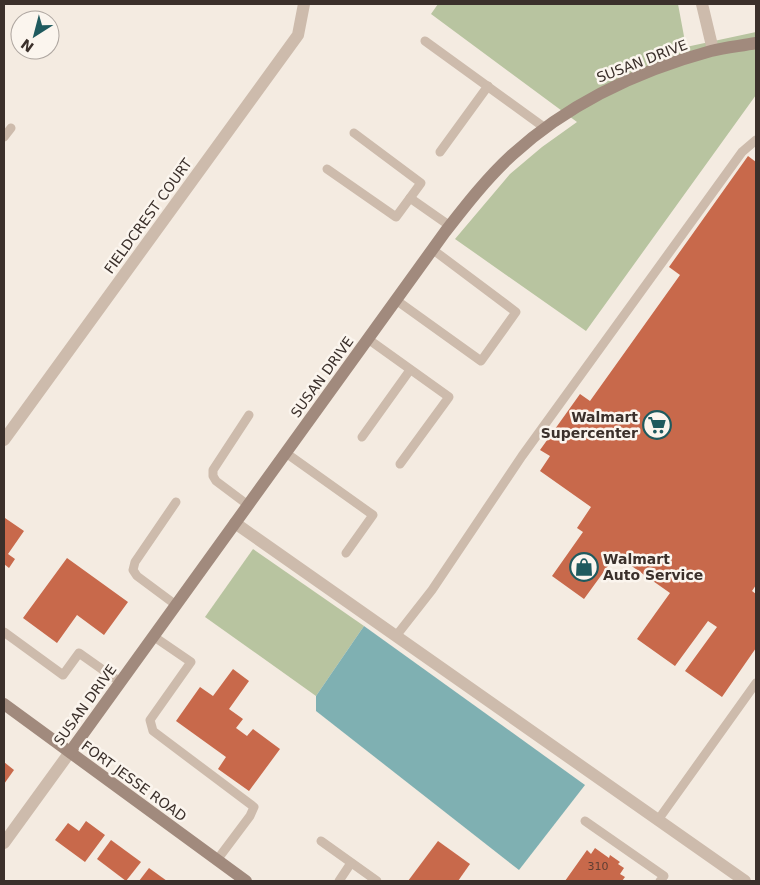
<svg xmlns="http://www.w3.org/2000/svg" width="760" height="885" font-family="'DejaVu Sans',sans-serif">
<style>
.green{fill:#b8c4a0}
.water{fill:#7fb0b2}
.building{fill:#c8694b}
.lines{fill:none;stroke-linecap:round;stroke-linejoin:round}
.lane{stroke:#cdbbac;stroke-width:9}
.street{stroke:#cdbbac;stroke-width:12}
.secondary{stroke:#a18a7d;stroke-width:12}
.labels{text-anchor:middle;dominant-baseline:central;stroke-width:5;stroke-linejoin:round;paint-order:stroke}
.number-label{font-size:11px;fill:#5e3e33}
.street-label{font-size:14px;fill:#3b302b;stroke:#fbf5ee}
.poi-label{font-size:14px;font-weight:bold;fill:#3b302b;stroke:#fbf5ee;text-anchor:end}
</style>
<rect width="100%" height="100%" fill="#f4ebe1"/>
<g class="green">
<path d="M 438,4 L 678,4 L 686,47 L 756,32 L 756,95 L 586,331 L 455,239 L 510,174 L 542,147 L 577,122 L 431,14 Z"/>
<path d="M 253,549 L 364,626 L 316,696 L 205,617 Z"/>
</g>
<path class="water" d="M 364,626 L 585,785 L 519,870 L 316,711 L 316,696 Z"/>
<g class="building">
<path d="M 748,156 L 756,162 L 756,585 L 752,591 L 756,594 L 756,648 L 722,697 L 685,671 L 717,627 L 708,621 L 675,666 L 637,639 L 670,593 L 616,555 L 584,599 L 552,576 L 583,532 L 577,528 L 591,507 L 540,471 L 550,456 L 540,450 L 580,394 L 590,401 L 680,275 L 669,267 Z"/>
<path d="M 5,518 L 24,531 L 8,554 L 15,559 L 9,568 L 4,564 Z"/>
<path d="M 67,558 L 128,602 L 104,635 L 77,615 L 57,643 L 23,618 Z"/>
<path d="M 233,669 L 249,681 L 229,709 L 243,719 L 236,728 L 247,736 L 253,729 L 280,749 L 249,791 L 218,769 L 226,757 L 176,721 L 200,687 L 213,696 Z"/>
<path d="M 4,762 L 14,770 L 4,784 Z"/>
<path d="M 86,821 L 105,835 L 85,862 L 55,840 L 68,823 L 79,831 Z"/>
<path d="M 111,840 L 141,862 L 126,881 L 97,859 Z"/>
<path d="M 438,841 L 470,864 L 458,881 L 408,881 Z"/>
<path d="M 595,848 L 609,858 L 610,855 L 620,862 L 618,864 L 624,868 L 620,874 L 625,877 L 622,881 L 565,881 L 587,850 L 591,854 Z"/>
<path d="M 149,868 L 167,881 L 139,881 Z"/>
</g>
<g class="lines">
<g class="lane">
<path d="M 425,41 L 545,128"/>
<path d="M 354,133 L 421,183 L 410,198"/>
<path d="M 4,137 L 11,128"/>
<path d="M 440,152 L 488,86"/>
<path d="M 327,169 L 396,217 L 410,198 L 450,226"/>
<path d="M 396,300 L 481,361 L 516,312 L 432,249"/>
<path d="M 368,339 L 449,397 L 400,464"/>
<path d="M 362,437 L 410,370"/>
<path d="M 286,453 L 373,515 L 346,553"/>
<path d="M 248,505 L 216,481 L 213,476 L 213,470 L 249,415"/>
<path d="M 176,605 L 137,576 L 133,570 L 135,562 L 176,502"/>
<path d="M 4,632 L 63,675 L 79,653 L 120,682"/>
<path d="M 153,636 L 191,662 L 150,720 L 153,731 L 254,807 L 250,816 L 217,860"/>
<path d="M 396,636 L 432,590 L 522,456 L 742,152 L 756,140"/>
<path d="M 658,820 L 756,683"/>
<path d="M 585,821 L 664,876 L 660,881"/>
<path d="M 321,841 L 377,881"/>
<path d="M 339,881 L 351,863"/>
</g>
<g class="street">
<path d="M 702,4 L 713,50"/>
<path d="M 4,440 L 298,35 L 304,4"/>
<path d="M 235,523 L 745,881"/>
<path d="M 4,843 L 70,752"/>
</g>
<g class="secondary">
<path d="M 4,704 L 246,881"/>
<path d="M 70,752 L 445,232 C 466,205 487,178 512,155 C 569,103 637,71 711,51 C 726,47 741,46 756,43"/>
</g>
</g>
<defs>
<symbol id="supermarket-ring" viewBox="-11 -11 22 22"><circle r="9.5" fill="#fbf5ee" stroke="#1f5a5e" stroke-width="1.5"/><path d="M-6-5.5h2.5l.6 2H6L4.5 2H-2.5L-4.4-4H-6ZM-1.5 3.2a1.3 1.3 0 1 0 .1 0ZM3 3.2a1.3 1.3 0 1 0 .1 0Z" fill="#1f5a5e"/></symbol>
<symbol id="shop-ring" viewBox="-11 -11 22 22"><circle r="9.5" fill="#fbf5ee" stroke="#1f5a5e" stroke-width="1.5"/><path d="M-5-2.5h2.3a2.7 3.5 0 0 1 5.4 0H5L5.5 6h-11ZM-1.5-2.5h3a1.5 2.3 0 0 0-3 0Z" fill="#1f5a5e"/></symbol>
</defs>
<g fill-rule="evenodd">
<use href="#supermarket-ring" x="641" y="409" width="32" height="32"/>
<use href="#shop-ring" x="568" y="551" width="32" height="32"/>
</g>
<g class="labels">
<g class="number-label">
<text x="598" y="866">310</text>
</g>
<g class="street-label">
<text transform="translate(642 61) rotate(-21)">SUSAN DRIVE</text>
<text transform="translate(148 216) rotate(-54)">FIELDCREST COURT</text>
<text transform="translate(322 377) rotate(-54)">SUSAN DRIVE</text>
<text transform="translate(85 705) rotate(-54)">SUSAN DRIVE</text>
<text transform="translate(134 781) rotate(36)">FORT JESSE ROAD</text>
</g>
<g class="poi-label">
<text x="638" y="417">Walmart<tspan x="638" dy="16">Supercenter</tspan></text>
<text x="603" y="559" text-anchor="start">Walmart<tspan x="603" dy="16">Auto Service</tspan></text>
</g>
</g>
<rect width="760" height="885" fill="none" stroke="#3b302b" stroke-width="10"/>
<g transform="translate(35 35) rotate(216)"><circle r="24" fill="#fbf5ee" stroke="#aea6a0"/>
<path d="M0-4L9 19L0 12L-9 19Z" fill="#1f5a5e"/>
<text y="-8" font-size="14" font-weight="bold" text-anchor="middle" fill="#3b302b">N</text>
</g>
</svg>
